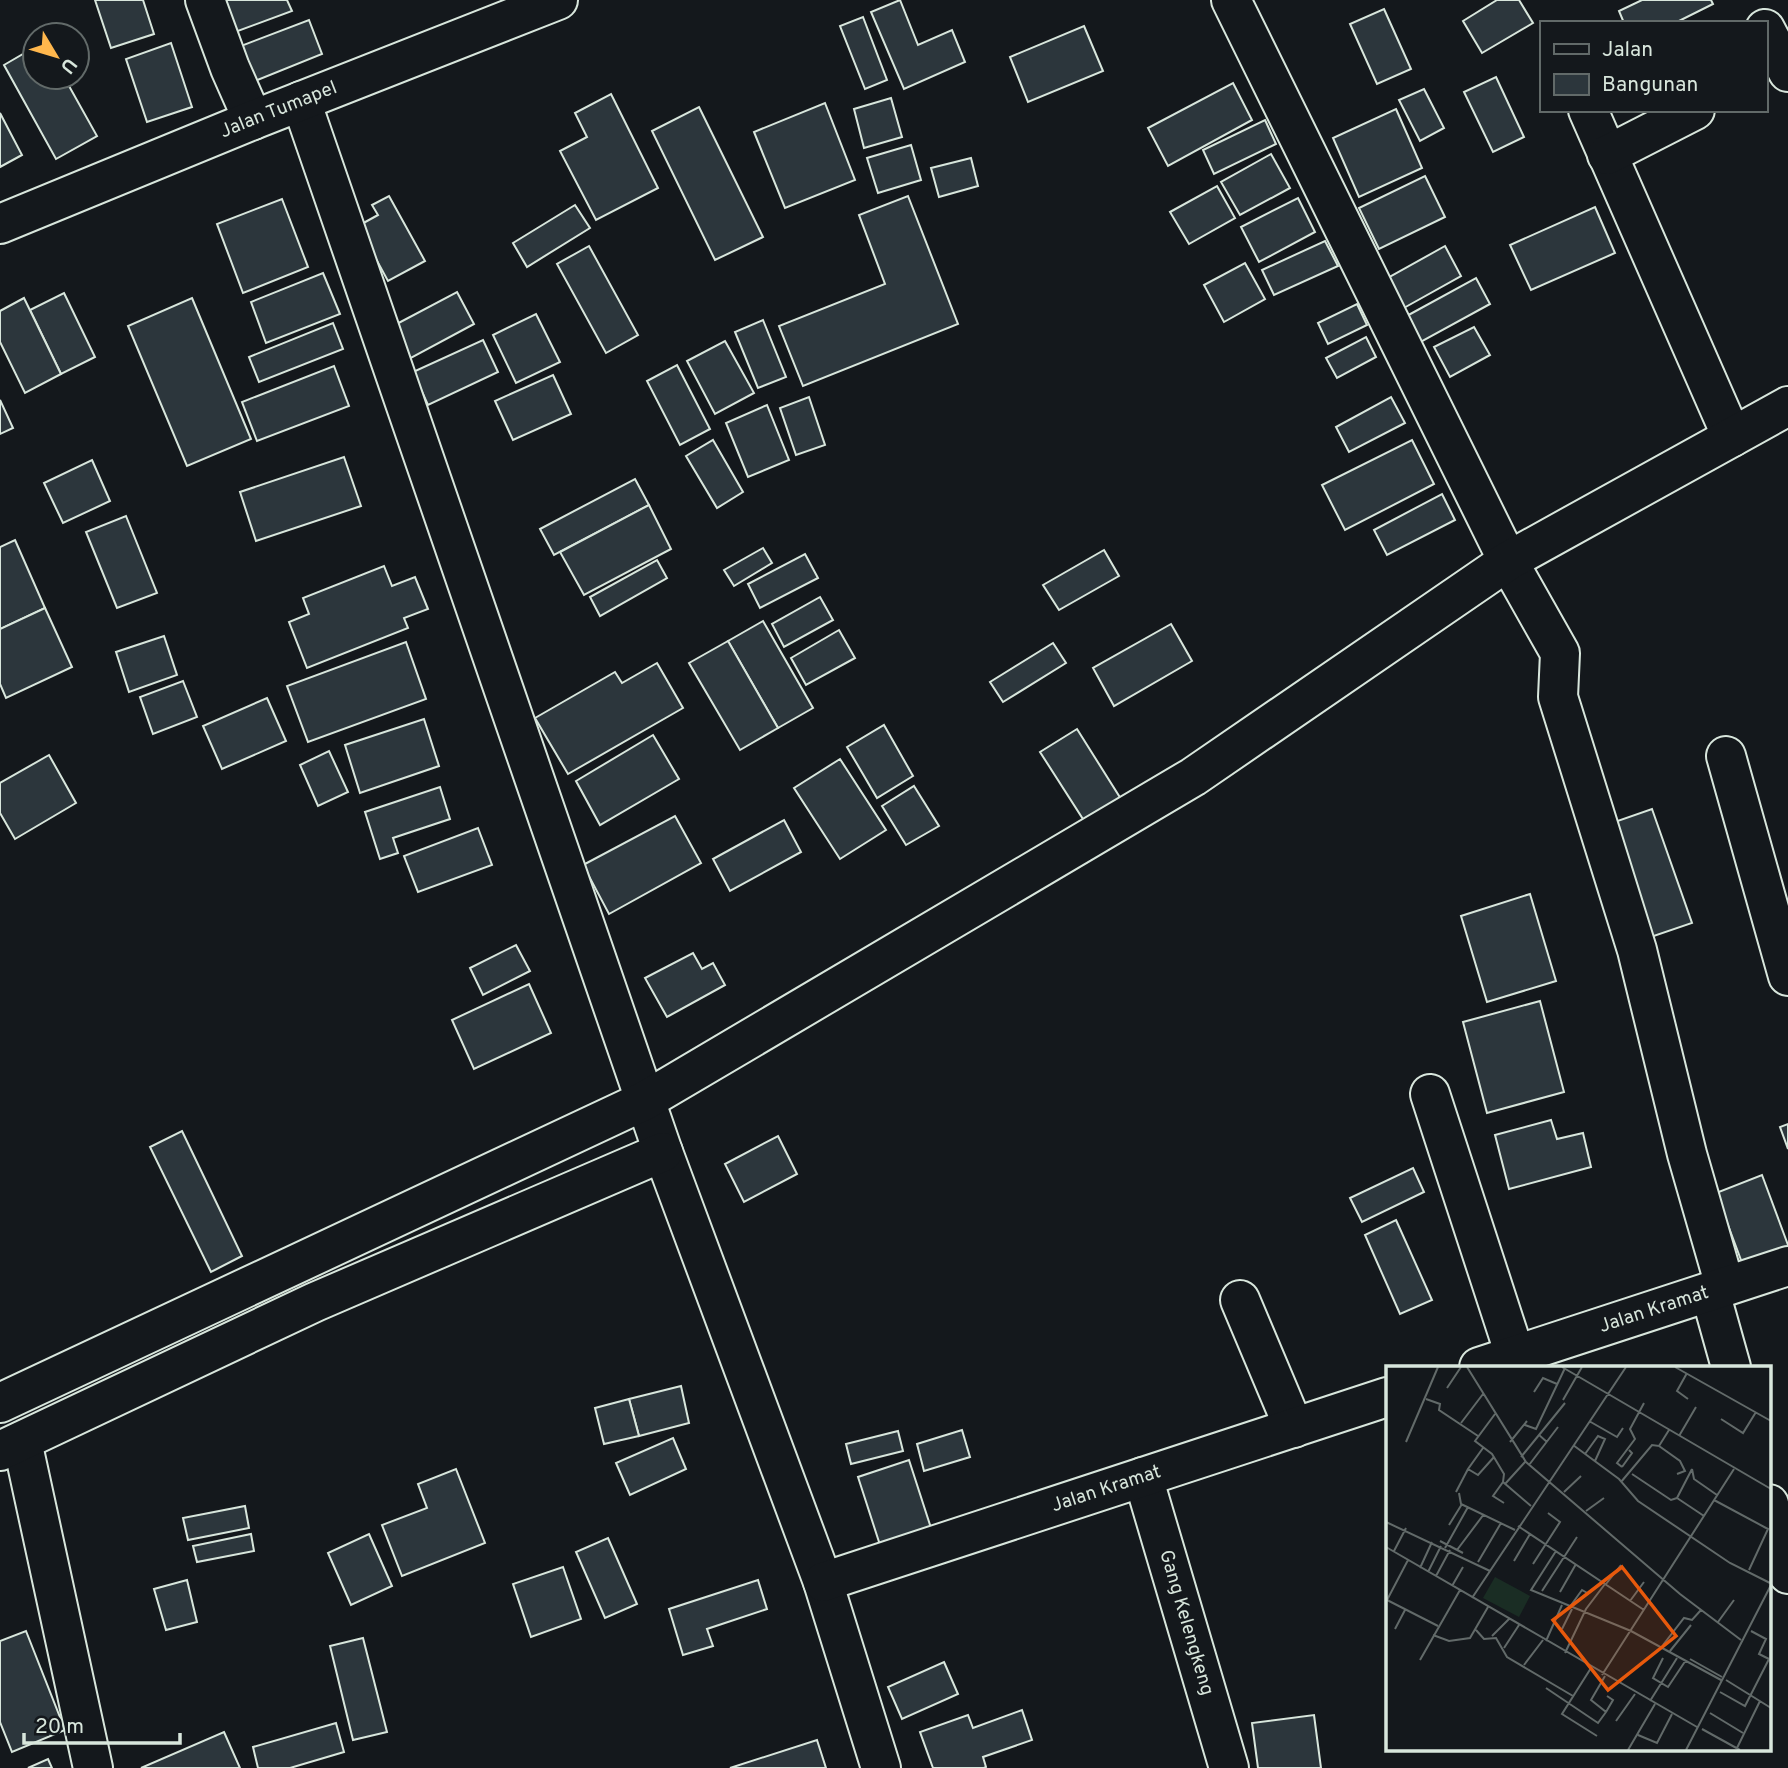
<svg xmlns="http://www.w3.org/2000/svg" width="1788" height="1768" font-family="Overpass,sans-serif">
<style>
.building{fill:#2c363c;stroke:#d8e6dc;stroke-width:2}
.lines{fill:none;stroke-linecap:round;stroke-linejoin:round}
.minor-casing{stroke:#d8e6dc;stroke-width:42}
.minor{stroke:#14181c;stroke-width:38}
.labels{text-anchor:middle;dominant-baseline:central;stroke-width:5;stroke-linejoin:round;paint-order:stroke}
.street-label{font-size:19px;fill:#d8e6dc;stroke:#14181c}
.inset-road{fill:none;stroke:#626a69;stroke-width:2}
.view{fill:#e8590c;fill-opacity:0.15;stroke:#e8590c;stroke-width:3.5}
.inset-edge{fill:none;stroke:#d8e6dc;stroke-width:3.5}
</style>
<rect width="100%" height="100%" fill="#14181c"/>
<g class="building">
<path d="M 95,0 L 143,0 L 154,34 L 111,48 Z"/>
<path d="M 213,0 L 287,0 L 292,11 L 227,35 Z"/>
<path d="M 900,0 L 918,45 L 952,30 L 965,62 L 904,89 L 871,12 Z"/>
<path d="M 1497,0 L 1519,0 L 1533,23 L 1482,53 L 1463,21 Z"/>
<path d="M 1642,0 L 1711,0 L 1713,4 L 1675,23 L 1624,23 L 1619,11 Z"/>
<path d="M 1384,9 L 1411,69 L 1377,84 L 1350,24 Z"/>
<path d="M 863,17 L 887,80 L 865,89 L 840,26 Z"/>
<path d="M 309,20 L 322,54 L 245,85 L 233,49 Z"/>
<path d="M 1084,26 L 1103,71 L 1028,102 L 1010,57 Z"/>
<path d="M 171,43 L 192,107 L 147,122 L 126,59 Z"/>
<path d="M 35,47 L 35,77 L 64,77 L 97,136 L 56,159 L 4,65 Z"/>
<path d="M 1496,77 L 1524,137 L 1493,152 L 1464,92 Z"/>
<path d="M 1233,83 L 1252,120 L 1168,166 L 1148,128 Z"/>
<path d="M 1424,89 L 1444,128 L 1420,141 L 1399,100 Z"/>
<path d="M 611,94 L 658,188 L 596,220 L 560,151 L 587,137 L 575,113 Z"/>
<path d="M 891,98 L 902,137 L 864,148 L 854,109 Z"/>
<path d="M 825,103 L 855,180 L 785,208 L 754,132 Z"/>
<path d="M 699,107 L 763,237 L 715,260 L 652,131 Z"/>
<path d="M 1396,109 L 1422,168 L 1359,197 L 1333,138 Z"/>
<path d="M 0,113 L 22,155 L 0,167 Z"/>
<path d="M 1265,120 L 1276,144 L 1214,174 L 1203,150 Z"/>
<path d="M 911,145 L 921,180 L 878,193 L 867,158 Z"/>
<path d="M 1271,154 L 1290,188 L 1240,215 L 1221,182 Z"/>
<path d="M 971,158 L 978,186 L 939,197 L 931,168 Z"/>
<path d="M 1425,176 L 1445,217 L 1379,249 L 1359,208 Z"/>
<path d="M 1217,186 L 1235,218 L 1189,244 L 1170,212 Z"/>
<path d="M 389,196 L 425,261 L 388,281 L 358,226 L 378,215 L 372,205 Z"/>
<path d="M 908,196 L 958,324 L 803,386 L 779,326 L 885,284 L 859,215 Z"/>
<path d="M 1298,198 L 1315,232 L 1259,262 L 1241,227 Z"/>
<path d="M 282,199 L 308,267 L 243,293 L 217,224 Z"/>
<path d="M 575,205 L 590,228 L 527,267 L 513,243 Z"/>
<path d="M 1595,207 L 1615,253 L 1531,290 L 1510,245 Z"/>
<path d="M 1325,241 L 1338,266 L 1274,295 L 1262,270 Z"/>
<path d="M 589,246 L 638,335 L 606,353 L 557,264 Z"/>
<path d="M 1445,246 L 1461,276 L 1402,309 L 1386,279 Z"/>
<path d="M 1245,263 L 1265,299 L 1224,322 L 1204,285 Z"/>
<path d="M 323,273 L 340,314 L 266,343 L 251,302 Z"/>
<path d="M 1476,278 L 1490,304 L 1417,344 L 1403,318 Z"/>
<path d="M 457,292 L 474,324 L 409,359 L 391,327 Z"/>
<path d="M 64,293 L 95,357 L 61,374 L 30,310 Z"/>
<path d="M 24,298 L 61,374 L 25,393 L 0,342 L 0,311 Z"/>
<path d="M 192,298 L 251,439 L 187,466 L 128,326 Z"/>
<path d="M 1357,304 L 1367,325 L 1328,344 L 1318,323 Z"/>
<path d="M 536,314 L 560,362 L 516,383 L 493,335 Z"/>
<path d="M 763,320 L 786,377 L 758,388 L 735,332 Z"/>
<path d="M 333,323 L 343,349 L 259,382 L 249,357 Z"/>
<path d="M 1474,327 L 1490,355 L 1450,377 L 1434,347 Z"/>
<path d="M 1366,337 L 1376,357 L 1337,378 L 1326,358 Z"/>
<path d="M 483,340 L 498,372 L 428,405 L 413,372 Z"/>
<path d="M 725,341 L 754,393 L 715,414 L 687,361 Z"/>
<path d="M 677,365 L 710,429 L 680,445 L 647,381 Z"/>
<path d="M 334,366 L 349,406 L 257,441 L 242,402 Z"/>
<path d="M 553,375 L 571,414 L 513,440 L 495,401 Z"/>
<path d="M 809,397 L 825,445 L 796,455 L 780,408 Z"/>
<path d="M 1391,397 L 1405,423 L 1349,452 L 1336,427 Z"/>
<path d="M 0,400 L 13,428 L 0,434 Z"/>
<path d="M 767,405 L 789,460 L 748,477 L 726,423 Z"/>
<path d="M 713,440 L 743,492 L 717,508 L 686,456 Z"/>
<path d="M 1412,440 L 1434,484 L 1345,530 L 1322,485 Z"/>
<path d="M 344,457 L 361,506 L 256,541 L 240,492 Z"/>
<path d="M 92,460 L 110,501 L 63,523 L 44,483 Z"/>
<path d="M 635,479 L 649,505 L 554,555 L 540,529 Z"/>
<path d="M 1442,494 L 1455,520 L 1387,555 L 1374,530 Z"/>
<path d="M 649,505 L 671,549 L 584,595 L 560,552 Z"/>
<path d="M 126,516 L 157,593 L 117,608 L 86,532 Z"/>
<path d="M 15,540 L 45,608 L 0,629 L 0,547 Z"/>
<path d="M 763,548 L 772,563 L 734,586 L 724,570 Z"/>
<path d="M 1104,550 L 1119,576 L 1059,610 L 1043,585 Z"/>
<path d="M 805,554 L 818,578 L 760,608 L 748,584 Z"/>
<path d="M 657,560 L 667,578 L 600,616 L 590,597 Z"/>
<path d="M 384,566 L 392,586 L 415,577 L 428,609 L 404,618 L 408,628 L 307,668 L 289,622 L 309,614 L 303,598 Z"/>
<path d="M 820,597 L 833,620 L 784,647 L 772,624 Z"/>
<path d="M 45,608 L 72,667 L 6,698 L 0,684 L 0,629 Z"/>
<path d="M 763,621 L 813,708 L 778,728 L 728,641 Z"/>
<path d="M 1171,624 L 1192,661 L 1114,706 L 1093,668 Z"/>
<path d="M 839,630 L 855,658 L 806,685 L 791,658 Z"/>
<path d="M 164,636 L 177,675 L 129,692 L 116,652 Z"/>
<path d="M 728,641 L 778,728 L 740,750 L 689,663 Z"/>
<path d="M 406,642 L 426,699 L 308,742 L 287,686 Z"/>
<path d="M 1053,643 L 1066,663 L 1003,702 L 990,682 Z"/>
<path d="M 657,663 L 683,708 L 568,774 L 535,718 L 615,672 L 622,683 Z"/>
<path d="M 183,681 L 197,717 L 153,734 L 140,697 Z"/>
<path d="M 267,698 L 286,741 L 222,769 L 203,726 Z"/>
<path d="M 424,719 L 439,766 L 360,793 L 345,745 Z"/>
<path d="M 884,725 L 913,776 L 877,798 L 847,747 Z"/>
<path d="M 1077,729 L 1126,807 L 1090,830 L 1040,752 Z"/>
<path d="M 653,735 L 679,779 L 600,825 L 576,781 Z"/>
<path d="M 329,751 L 348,792 L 318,806 L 300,765 Z"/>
<path d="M 49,755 L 76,803 L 15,839 L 0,813 L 0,783 Z"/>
<path d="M 840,759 L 886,830 L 840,859 L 794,788 Z"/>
<path d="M 914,786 L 939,826 L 906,845 L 882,806 Z"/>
<path d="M 440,787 L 450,819 L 393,838 L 398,853 L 380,859 L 365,812 Z"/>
<path d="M 1652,809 L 1692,923 L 1642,940 L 1603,826 Z"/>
<path d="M 675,816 L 701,863 L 609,914 L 583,865 Z"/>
<path d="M 784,820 L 801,852 L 730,891 L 713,859 Z"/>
<path d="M 478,828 L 492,865 L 418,892 L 404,856 Z"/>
<path d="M 1530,894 L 1556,981 L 1487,1002 L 1461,916 Z"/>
<path d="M 516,945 L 530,971 L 483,995 L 470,968 Z"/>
<path d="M 693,953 L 702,969 L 713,963 L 725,985 L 667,1017 L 645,978 Z"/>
<path d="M 529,984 L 551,1033 L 474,1069 L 452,1020 Z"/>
<path d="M 1540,1001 L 1564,1092 L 1487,1113 L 1463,1022 Z"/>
<path d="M 1551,1120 L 1557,1139 L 1583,1133 L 1591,1167 L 1509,1189 L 1495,1135 Z"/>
<path d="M 1788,1124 L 1788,1149 L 1780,1127 Z"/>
<path d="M 182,1131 L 242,1256 L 211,1272 L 150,1147 Z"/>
<path d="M 778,1136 L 797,1174 L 744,1202 L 725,1164 Z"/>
<path d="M 1413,1168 L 1424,1192 L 1362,1222 L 1350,1198 Z"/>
<path d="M 1762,1175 L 1788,1245 L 1788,1251 L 1744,1268 L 1716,1193 Z"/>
<path d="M 1396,1220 L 1432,1300 L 1400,1314 L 1365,1235 Z"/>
<path d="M 681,1386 L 689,1423 L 639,1436 L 629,1399 Z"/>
<path d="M 629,1399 L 639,1436 L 604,1444 L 595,1408 Z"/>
<path d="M 962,1430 L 970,1457 L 924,1471 L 917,1444 Z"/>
<path d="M 898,1431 L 903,1451 L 851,1464 L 846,1444 Z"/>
<path d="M 673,1438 L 686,1469 L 630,1495 L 616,1463 Z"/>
<path d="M 909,1460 L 931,1528 L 880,1545 L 858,1477 Z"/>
<path d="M 456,1469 L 485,1543 L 402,1576 L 382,1525 L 427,1508 L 418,1484 Z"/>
<path d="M 245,1506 L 249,1528 L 188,1540 L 183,1518 Z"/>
<path d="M 251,1534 L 254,1551 L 197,1562 L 193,1546 Z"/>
<path d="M 369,1534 L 392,1586 L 351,1605 L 328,1553 Z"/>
<path d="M 608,1538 L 637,1604 L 605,1618 L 576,1552 Z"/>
<path d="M 563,1567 L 581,1619 L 531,1637 L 513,1584 Z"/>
<path d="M 187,1580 L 197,1622 L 166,1630 L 154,1589 Z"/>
<path d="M 758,1580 L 767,1609 L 707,1629 L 713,1646 L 683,1655 L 669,1609 Z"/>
<path d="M 26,1631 L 65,1730 L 12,1752 L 0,1722 L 0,1641 Z"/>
<path d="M 363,1638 L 387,1732 L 353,1740 L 330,1646 Z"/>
<path d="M 944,1662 L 958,1694 L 902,1719 L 888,1687 Z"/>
<path d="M 1022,1710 L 1032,1740 L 983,1757 L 986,1767 L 984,1768 L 933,1768 L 920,1732 L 968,1715 L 973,1728 Z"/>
<path d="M 1314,1715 L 1321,1768 L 1258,1768 L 1252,1723 Z"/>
<path d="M 336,1723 L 344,1752 L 290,1768 L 258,1768 L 253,1747 Z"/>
<path d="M 224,1732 L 240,1768 L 141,1768 Z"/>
<path d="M 817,1740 L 826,1768 L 730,1768 Z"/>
<path d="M 48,1759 L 52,1768 L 28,1768 Z"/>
</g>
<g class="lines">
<defs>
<g id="minor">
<path d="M 205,0 L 230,68 L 253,120"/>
<path d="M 1231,0 L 1508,561 L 1560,653 L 1558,697 L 1637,950 L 1687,1154 L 1725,1286"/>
<path d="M 1765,29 L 1788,72"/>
<path d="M 301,101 L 663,1152 L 823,1582 L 881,1768"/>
<path d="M 1588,110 L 1732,437"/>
<path d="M 1607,155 L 1695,110"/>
<path id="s1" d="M 0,224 L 253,120 L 558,0"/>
<path d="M 1726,756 L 1788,976"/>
<path d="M 1430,1094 L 1515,1355"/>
<path d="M 1710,1292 L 1731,1367"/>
<path d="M 1240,1300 L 1294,1428"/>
<path id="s2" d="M 1479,1367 L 1788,1266"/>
<path d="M 0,1403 L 646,1100 L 1193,777 L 1508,561 L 1788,406"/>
<path d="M 22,1441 L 93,1768"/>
<path d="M 0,1451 L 315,1302 L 663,1152"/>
<path id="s3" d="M 1143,1477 L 1229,1768"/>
<path d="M 1769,1504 L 1788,1574"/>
<path id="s4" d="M 823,1582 L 1387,1397"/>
</g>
</defs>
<use href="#minor" class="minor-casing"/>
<use href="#minor" class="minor"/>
</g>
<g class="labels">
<g class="street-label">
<text stroke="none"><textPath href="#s1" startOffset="301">Jalan Tumapel</textPath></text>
<text stroke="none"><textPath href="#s2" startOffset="184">Jalan Kramat</textPath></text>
<text stroke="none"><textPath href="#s4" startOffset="298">Jalan Kramat</textPath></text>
<text stroke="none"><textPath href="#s3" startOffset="152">Gang Kelengkeng</textPath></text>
</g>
</g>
<g transform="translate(1386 1366)">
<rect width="385" height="385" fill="#14181c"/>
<path d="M 109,211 L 144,230 L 133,251 L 97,232 Z" fill="#1a2d24"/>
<path class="inset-road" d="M 81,1 L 140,96 L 294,228 L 355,274M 176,1 L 385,123M 289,1 L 385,55M 301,7 L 291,25 L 302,33M 61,22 L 75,1M 148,26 L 157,12 L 171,18M 40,33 L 54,38 L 53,44 L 92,70M 177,34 L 196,1M 109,48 L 89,75 L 106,88 L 118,108 L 117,116 L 145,140M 335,53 L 357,67 L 370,46M 203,55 L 231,71 L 237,62M 75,57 L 97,28M 139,59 L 150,63 L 179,2M 293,70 L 310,41M 20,76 L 52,1M 124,76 L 141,55M 161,76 L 153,69 L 179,37M 187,79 L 233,113 L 252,135 L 344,197 L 384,217M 273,80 L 294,95 L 299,105 L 291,108M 97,82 L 82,103 L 92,109 L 108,91M 199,88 L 212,70 L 219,73 L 209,95M 135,91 L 153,69M 143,99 L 172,61M 236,101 L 231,97 L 249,73 L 244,63 L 258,37M 236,101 L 246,87 L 243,84M 306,103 L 291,132 L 318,150M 306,103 L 308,113 L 331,129M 246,108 L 285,134 L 291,132M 117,116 L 107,130 L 118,137M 235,116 L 266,79 L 273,80 L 283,64M 119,118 L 139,96M 70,126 L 82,103M 178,126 L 195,110M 73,127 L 75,138 L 129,164M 328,134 L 382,163 L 363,204M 200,145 L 218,132M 0,156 L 104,205M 63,159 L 76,138M 132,160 L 258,244M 54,175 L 77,187M 0,181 L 311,361M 59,182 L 82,141M 71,184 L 98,148M 8,185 L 20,162M 170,185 L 145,224 L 245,265 L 335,314M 22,194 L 1,234 L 52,260M 128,195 L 144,168M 92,196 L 115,157M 147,198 L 174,156 L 162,147M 34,202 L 46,176M 42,206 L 55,180M 50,210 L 64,184M 220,218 L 235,199M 66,220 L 77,201M 156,225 L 191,171M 174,226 L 190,198M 86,232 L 240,1M 244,235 L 258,216M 183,242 L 196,224 L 203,228M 332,256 L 348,234M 9,263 L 19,244M 176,263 L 186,243M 90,264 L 98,273 L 110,272 L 121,291 L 187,330M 365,265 L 380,273 L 373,288 L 383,293M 47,269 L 63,275 L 84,272 L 102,241M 106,270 L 123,253M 160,275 L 176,239M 277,279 L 298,252 L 306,254 L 315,244M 118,282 L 133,259M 284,285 L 305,259M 179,287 L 200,243 L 219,218M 277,292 L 267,312 L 282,321 L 300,294M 304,293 L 336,311M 34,294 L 74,224M 138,299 L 157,274M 205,302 L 176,348 L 211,370M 216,309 L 348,103M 340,314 L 385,342M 160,322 L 212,357 L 220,346 L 205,334 L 219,310M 334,326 L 359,340 L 383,293M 264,335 L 291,292M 220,346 L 227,334 L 221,330M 324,347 L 357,367M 230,355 L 249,328M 316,363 L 354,384M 252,369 L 271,377 L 286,348M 351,382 L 374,335M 242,384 L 269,338M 300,384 L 385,219"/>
<path class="view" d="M 236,201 L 290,270 L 222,324 L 167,254 Z"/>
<rect width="385" height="385" class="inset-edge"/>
</g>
<rect x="1540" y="21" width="228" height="91" fill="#14181c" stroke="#626a69" stroke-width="2"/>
<rect x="1554" y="44" width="35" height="10" fill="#14181c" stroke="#626a69" stroke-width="2"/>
<text x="1602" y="56" font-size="21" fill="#d8e6dc">Jalan</text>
<rect x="1554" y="74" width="35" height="21" fill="#2c363c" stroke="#626a69" stroke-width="2"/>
<text x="1602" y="91" font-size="21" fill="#d8e6dc">Bangunan</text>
<g transform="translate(56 56) rotate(128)"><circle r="33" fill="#14181c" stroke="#626a69" stroke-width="2"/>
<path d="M0-5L12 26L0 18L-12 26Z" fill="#ffb74d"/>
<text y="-10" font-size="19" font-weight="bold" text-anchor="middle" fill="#d8e6dc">U</text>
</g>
<path d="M24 1733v10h156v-10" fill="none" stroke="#d8e6dc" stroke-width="3.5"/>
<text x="35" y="1733" font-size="21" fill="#d8e6dc" stroke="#14181c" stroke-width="5" paint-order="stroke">20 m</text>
</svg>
